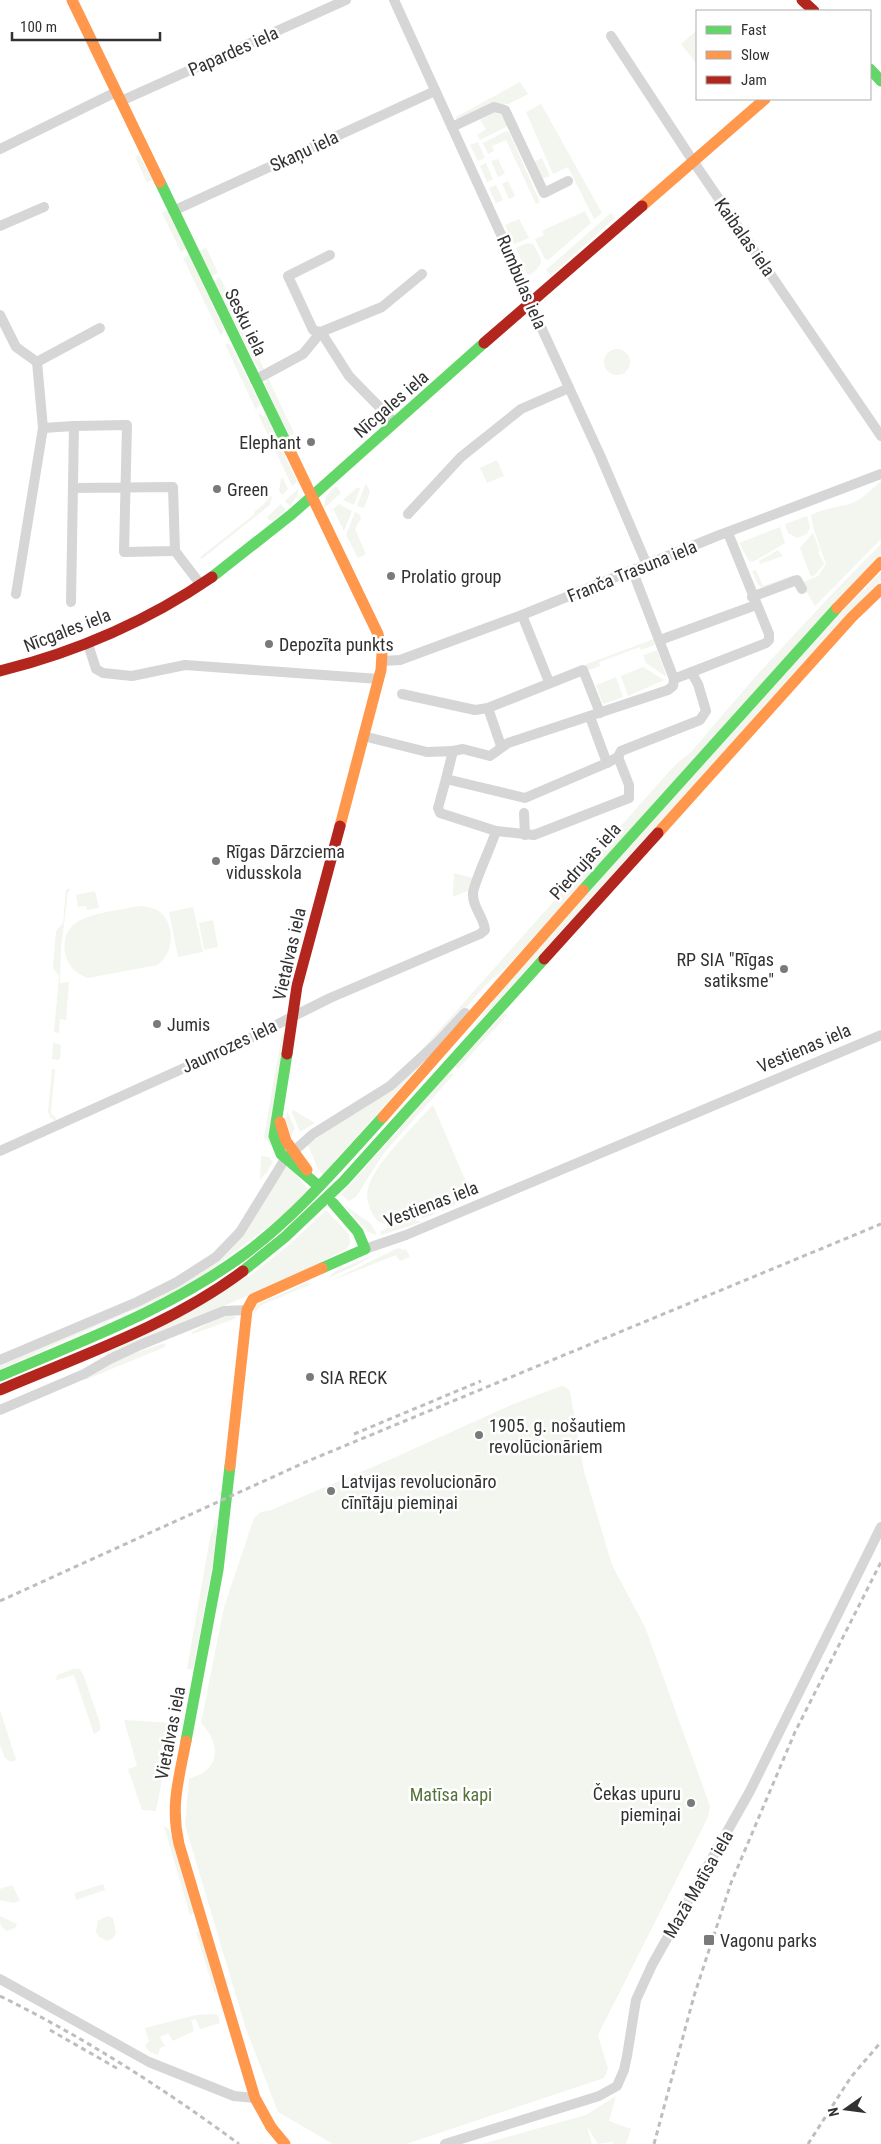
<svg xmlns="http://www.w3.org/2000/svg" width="881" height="2144" font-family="'Roboto Condensed',sans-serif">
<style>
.green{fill:#f2f6ee}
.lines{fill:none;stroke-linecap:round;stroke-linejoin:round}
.street{stroke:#d6d6d6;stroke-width:10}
.fast{stroke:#63d668;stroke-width:11}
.slow{stroke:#ff974d;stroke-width:11}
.jam{stroke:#b3261e;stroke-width:11}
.rail{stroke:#bebebe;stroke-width:3;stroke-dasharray:5 4;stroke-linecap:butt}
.poi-dot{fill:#7a7a7a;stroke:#fff;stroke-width:2}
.labels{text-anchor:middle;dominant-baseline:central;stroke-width:5;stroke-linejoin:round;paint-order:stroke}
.street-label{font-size:18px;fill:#323232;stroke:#fff}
.poi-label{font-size:18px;fill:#323232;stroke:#fff;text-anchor:start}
.park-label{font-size:18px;fill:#55723b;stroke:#fff}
</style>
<rect width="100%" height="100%" fill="#fff"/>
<g class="green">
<path d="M 697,30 L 697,64 L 681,44 Z"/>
<path d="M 520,82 L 528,94 L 509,104 L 492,105 L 457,120 L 456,117 Z"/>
<path d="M 541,104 L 602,213 L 594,219 L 568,167 L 553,174 L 526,112 Z"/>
<path d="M 493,112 L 501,115 L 508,126 L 480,140 L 477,135 L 486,129 L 480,120 Z"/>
<path d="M 506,131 L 509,132 L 540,202 L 536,204 L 506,140 L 492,146 L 494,151 L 488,154 L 483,143 Z"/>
<path d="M 478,142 L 485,158 L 478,161 L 470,145 Z"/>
<path d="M 139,155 L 153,180 L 147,182 L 135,157 Z"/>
<path d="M 542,158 L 550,176 L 542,179 L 534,162 Z"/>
<path d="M 498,159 L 505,174 L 498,177 L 491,161 Z"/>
<path d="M 486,163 L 493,179 L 487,182 L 480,166 Z"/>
<path d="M 508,181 L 515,196 L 509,199 L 502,184 Z"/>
<path d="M 496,185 L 503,200 L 496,203 L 489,188 Z"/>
<path d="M 167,210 L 186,249 L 181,252 L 162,213 Z"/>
<path d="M 585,211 L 591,223 L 548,260 L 545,259 L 535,239 L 544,235 L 542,231 Z"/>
<path d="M 611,213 L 615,218 L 551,275 L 546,270 Z"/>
<path d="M 519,219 L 529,238 L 514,244 L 505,225 Z"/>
<path d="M 527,243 L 533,244 C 542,261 546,262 530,275 L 527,274 L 516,248 Z"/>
<path d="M 206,247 L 218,273 L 211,276 L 199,251 Z"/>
<path d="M 189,255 L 224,330 L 221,336 L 183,258 Z"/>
<path d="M 220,277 L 265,371 L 260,372 L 213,281 Z"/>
<path d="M 225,344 L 230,344 L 260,404 L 256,410 Z"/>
<circle cx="617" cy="362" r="13"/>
<path d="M 268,378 L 294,433 L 288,437 L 265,383 Z"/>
<path d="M 258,414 L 267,417 L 297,482 L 292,486 Z"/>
<path d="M 497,460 L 504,476 L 487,483 L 480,468 Z"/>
<path d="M 283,478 L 288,489 L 282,495 L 279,491 L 281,479 Z"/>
<path d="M 881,481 L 881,539 L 815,606 L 801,583 L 818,576 L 826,564 L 814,530 L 811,515 C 826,508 834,508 849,504 C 862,500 871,490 881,481 Z"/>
<path d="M 366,483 L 370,492 L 364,508 L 357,506 Z"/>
<path d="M 336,486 L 341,493 L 324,508 L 326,496 Z"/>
<path d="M 358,487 L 360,489 L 354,505 L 343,500 Z"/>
<path d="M 298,489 L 298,495 L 290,506 L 285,501 Z"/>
<path d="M 270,496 L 272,497 L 270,505 L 202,559 L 200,557 L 255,514 L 254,512 L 263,505 Z"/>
<path d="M 281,504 L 286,510 L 273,521 L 269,520 L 267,517 Z"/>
<path d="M 339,504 L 352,511 L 344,531 L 333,509 Z"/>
<path d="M 355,512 L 359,514 L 361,518 L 355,529 L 366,554 L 358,558 L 346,535 Z"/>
<path d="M 807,516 L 810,527 L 807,534 L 797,538 L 788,533 L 785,524 Z"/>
<path d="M 780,527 L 785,543 L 753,562 L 749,561 L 739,543 Z"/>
<path d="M 813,533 L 820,551 L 818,552 L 824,564 L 815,575 L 811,577 L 800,548 Z"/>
<path d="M 881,544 L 881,554 L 511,962 L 485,986 L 446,1031 L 418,1054 L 675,765 L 691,752 L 755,677 L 830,596 Z"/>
<path d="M 778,550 L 783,556 L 760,564 L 759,561 Z"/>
<path d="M 756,570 L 763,586 L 793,575 L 793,577 L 766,589 C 757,587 756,579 752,571 Z"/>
<path d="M 881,572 L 881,581 L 473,1028 L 508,981 L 794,661 Z"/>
<path d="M 654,639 L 657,640 L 654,642 L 655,645 L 641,650 L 640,647 L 599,662 L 600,666 L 589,670 L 584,665 Z"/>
<path d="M 657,650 L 666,675 L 665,676 L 646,663 L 643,655 Z"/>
<path d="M 643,667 L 664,680 L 628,696 L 621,676 Z"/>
<path d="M 616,677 L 623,697 L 603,704 L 596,685 Z"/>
<path d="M 454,873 L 473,878 L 469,890 L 453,897 Z"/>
<path d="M 69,888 L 70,890 L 68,892 L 61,948 L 60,983 L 69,982 L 66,1020 L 60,1019 L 59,1033 L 54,1032 L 59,976 L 53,968 L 56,931 L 63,923 L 66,890 Z"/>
<path d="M 95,891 L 99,908 L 87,910 L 86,906 L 78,907 L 76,895 Z"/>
<path d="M 142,906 C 147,907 153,908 157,910 C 176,921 175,954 157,965 L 88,978 C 76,974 67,965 65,953 C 61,923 83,917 107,912 C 119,910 130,907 142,906 Z"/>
<path d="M 193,907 L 203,952 L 178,957 L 169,912 Z"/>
<path d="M 213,920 L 218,947 L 204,950 L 199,923 Z"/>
<path d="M 504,1014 L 508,1014 L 458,1069 L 455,1066 Z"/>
<path d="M 282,1034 L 285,1035 L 273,1148 L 264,1137 Z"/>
<path d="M 53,1043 L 59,1044 L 61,1046 L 60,1058 L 58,1060 L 52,1059 Z"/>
<path d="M 421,1064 L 323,1175 L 317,1167 L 308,1145 L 326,1131 L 388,1093 Z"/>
<path d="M 52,1069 L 55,1069 L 51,1113 L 56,1118 L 55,1121 L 50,1117 L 48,1112 Z"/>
<path d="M 449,1073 L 454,1074 L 383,1154 L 356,1197 L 349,1201 L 341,1195 Z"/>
<path d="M 433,1105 L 469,1189 L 388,1224 C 378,1224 375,1219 371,1211 C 368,1203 366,1196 368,1188 C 374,1164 416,1124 433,1105 Z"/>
<path d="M 293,1110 L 315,1123 L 300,1132 L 292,1112 Z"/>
<path d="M 287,1111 L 295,1128 L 291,1137 L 285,1124 Z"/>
<path d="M 261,1156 L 269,1157 L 273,1162 L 267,1172 L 260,1180 Z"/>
<path d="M 286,1167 L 290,1168 L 309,1190 L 293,1208 L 190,1285 L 0,1369 L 0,1365 L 155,1299 L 209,1266 Z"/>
<path d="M 459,1196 L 455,1205 L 442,1211 L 440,1207 L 434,1210 L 435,1214 L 423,1218 L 415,1215 Z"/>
<path d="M 343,1204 L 371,1224 L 377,1235 L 368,1232 Z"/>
<path d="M 326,1210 L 349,1234 L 350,1244 L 346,1249 L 294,1276 L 108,1355 L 105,1354 L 251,1275 L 290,1244 Z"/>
<path d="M 411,1219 L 422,1222 L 381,1235 L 380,1231 Z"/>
<path d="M 398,1248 L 404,1250 L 406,1249 L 410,1257 L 400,1261 L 396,1255 L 328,1282 Z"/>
<path d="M 376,1254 L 355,1266 L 328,1278 L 335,1271 Z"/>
<path d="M 306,1283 L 312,1284 L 266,1303 L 260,1306 L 254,1314 L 256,1305 Z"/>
<path d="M 225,1314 L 233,1315 L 237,1318 L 193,1334 L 192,1332 Z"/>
<path d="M 165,1343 L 165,1347 L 85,1380 L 83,1379 L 126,1356 Z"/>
<path d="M 561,1386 L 565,1387 L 570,1391 L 584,1471 L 612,1565 L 645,1627 L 710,1806 L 708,1817 L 600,2031 L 598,2036 L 608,2069 L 604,2078 L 406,2144 L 333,2144 L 278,2112 L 246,2029 L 185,1825 L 189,1779 C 194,1776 200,1775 204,1772 C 223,1758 214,1736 201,1723 L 224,1607 L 254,1518 L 261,1512 L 271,1510 L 389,1460 L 511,1405 Z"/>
<path d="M 217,1518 L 215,1551 L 193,1670 L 187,1669 L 210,1538 Z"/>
<path d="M 73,1669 L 79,1669 L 83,1674 L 100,1723 L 100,1730 L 94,1734 L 74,1675 L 56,1680 L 57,1675 Z"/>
<path d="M 0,1710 L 16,1760 L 11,1762 L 5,1758 L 0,1745 Z"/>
<path d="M 124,1720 L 173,1723 L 156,1811 L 142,1810 L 128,1769 L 137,1766 Z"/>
<path d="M 164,1826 L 169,1829 L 195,1913 L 190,1915 Z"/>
<path d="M 103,1884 L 105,1890 L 76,1900 L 75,1893 Z"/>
<path d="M 12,1885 L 20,1900 L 14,1903 L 0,1900 L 0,1889 Z"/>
<path d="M 0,1916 L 17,1924 L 15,1928 L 7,1931 C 0,1927 0,1924 0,1916 Z"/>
<path d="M 108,1916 L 113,1918 L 116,1933 L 113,1938 L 107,1941 L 98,1936 L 96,1931 L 98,1921 Z"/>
<path d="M 200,1931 L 216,1991 L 215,1994 L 196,1932 Z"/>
<path d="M 214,2014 L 218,2015 L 220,2023 L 200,2029 L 196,2019 L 191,2020 L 194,2031 L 173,2041 L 168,2033 L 160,2037 L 165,2046 L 160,2048 L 158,2055 L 150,2052 L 145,2046 L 149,2041 L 145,2028 L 196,2015 Z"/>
<path d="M 616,2096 L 609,2121 L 631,2129 L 626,2144 L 613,2144 L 612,2142 L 598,2144 L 587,2126 L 592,2144 L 482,2144 L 586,2115 Z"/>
</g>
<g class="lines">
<g class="street">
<path d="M 394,0 L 524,285 L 530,303 L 600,455 L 647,565"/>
<path d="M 611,36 L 693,161 L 881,436"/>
<path d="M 121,101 L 346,0"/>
<path d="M 452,127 L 494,107 L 505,110 L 544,193 L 568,181"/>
<path d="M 0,149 L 116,92"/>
<path d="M 173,211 L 435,91"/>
<path d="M 0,226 L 44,207"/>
<path d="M 330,255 L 288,276 L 313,330 L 321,332 L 349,376 L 395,423"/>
<path d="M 0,315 L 16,347 L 37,362 L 43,428"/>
<path d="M 37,362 L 100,328"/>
<path d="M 255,380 L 303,354 L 321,332 L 382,307 L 422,274"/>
<path d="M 408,514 L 461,457 L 521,409 L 569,388"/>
<path d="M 175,551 L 201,585"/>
<path d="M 633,572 L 674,679"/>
<path d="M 16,594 L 43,428 L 74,426"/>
<path d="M 752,597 L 797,580 L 802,589"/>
<path d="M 71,602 L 74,426 L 127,425 L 124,552 L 175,551 L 173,487 L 73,488"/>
<path d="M 522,615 L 549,682"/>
<path d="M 660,640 L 756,605"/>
<path d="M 88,644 L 96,669 L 103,673 L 132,676 L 185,665 L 379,679"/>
<path d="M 382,661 L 400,660 L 522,615 L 717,536 L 881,474"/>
<path d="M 402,694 L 475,710 L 488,708 L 583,670 L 600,713"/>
<path d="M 488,708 L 501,746"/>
<path d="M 590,717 L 607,763"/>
<path d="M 363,736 L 427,752 L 453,751 L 446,779 L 525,798 L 607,763 L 618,757 L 621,751 L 700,720 L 706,711 L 698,684 L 691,672"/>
<path d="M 453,751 L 463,749 L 490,756 L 508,743 L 668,690 L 673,686 L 674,679 L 766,643 L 769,640 L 769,634 L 728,533"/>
<path d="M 446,779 L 438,808 L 440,813 L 496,831 L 534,835 L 629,798 L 629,785 L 618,757"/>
<path d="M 524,813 L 525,835"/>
<path d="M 0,1151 L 244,1041 L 330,998 L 480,934 L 485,930 C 484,917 472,907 473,893 C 474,882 492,845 496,831"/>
<path d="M 365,1249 L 406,1235 L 881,1035"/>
<path d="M 0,1360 L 137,1302 L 177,1282 L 216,1257 L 240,1232 L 285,1159 L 313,1134 L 390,1086 L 438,1042 L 465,1013"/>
<path d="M 0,1410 L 84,1374 L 110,1359 L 140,1345 L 224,1311 L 247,1310"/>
<path d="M 0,1979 L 149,2062 L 234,2096 L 255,2098"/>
<path d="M 445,2144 L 599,2096 L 617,2086 L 624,2070 L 627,2056 L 636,2000 L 652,1965 L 750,1791 L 881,1527"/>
</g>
<g class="fast">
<path d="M 870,69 L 881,81"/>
<path d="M 160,182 L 290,451"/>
<path d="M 212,577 L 292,514 L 484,343"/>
<path d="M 583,890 L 837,608"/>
<path d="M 287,1054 L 274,1136 L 281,1154 L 315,1183"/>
<path d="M 322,1268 L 365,1249 L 358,1232 L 333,1203"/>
<path d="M 243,1271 L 285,1237 L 344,1181 L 544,959"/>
<path d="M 0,1376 C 84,1340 172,1308 246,1253 C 298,1214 339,1165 383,1117"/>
<path d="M 186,1741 L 218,1570 L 230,1466"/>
</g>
<g class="slow">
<path d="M 72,0 L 160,182"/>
<path d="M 642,206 L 765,99"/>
<path d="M 290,451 L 378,634 L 382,653 L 381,670 L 340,826"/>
<path d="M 837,608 L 881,562"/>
<path d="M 658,833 L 852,617 L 881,589"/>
<path d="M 383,1117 L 583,890"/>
<path d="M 280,1122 L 286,1141 L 307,1170"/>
<path d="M 230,1466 L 247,1310 L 253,1299 L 322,1268"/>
<path d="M 186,1741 C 179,1779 170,1805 179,1844 L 255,2098 L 271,2127 L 285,2144"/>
</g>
<g class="jam">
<path d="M 802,0 L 814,11"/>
<path d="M 484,343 L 642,206"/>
<path d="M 0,671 C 76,652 148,621 212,577"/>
<path d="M 544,959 L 658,833"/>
<path d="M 287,1054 L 297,986 L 340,826"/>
<path d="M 0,1390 C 82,1355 171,1325 243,1271"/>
</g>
<g class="rail">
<path d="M 354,1434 L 481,1381"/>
<path d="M 0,1601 L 308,1461 L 881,1224"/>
<path d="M 0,1996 C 85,2038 163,2088 239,2144"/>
<path d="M 50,2030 L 120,2070"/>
<path d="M 654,2144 L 694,1996 L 731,1883 L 795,1732 L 881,1562"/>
<path d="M 808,2144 L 851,2077 L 881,2042"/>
</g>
</g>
<g class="poi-dot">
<circle cx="311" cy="442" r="5"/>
<circle cx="217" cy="489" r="5"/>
<circle cx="391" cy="576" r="5"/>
<circle cx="269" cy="644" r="5"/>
<circle cx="216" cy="861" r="5"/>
<circle cx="784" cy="969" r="5"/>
<circle cx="157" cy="1024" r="5"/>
<circle cx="310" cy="1377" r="5"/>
<circle cx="479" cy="1435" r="5"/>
<circle cx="331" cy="1491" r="5"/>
<circle cx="691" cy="1803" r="5"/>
<rect x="703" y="1934" width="12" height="12" rx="2.5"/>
</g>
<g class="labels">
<g class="street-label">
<text transform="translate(233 51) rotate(-24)">Papardes iela</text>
<text transform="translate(304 151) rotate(-25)">Skaņu iela</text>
<text transform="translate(745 237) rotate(55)">Kaibalas iela</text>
<text transform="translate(522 282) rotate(67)">Rumbulas iela</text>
<text transform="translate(246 322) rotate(64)">Sesku iela</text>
<text transform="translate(391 404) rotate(-41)">Nīcgales iela</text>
<text transform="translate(632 571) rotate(-22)">Franča Trasuna iela</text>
<text transform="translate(67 630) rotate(-21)">Nīcgales iela</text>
<text transform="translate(585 861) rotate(-48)">Piedrujas iela</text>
<text transform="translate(289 954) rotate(-77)">Vietalvas iela</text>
<text transform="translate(229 1046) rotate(-25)">Jaunrozes iela</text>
<text transform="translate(804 1048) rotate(-23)">Vestienas iela</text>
<text transform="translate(431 1204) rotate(-21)">Vestienas iela</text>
<text transform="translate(170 1733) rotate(-79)">Vietalvas iela</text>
<text transform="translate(698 1884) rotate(-60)">Mazā Matīsa iela</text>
</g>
<g class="poi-label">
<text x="301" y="442" text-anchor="end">Elephant</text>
<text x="227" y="489">Green</text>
<text x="401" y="576">Prolatio group</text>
<text x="279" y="644">Depozīta punkts</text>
<text x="226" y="851">Rīgas Dārzciema<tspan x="226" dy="21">vidusskola</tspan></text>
<text x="774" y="959" text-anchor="end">RP SIA "Rīgas<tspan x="774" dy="21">satiksme"</tspan></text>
<text x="167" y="1024">Jumis</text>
<text x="320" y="1377">SIA RECK</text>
<text x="489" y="1425">1905. g. nošautiem<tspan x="489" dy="21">revolūcionāriem</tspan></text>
<text x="341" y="1481">Latvijas revolucionāro<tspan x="341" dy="21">cīnītāju piemiņai</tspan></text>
<text x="681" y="1793" text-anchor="end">Čekas upuru<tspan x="681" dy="21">piemiņai</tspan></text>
<text x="720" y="1940">Vagonu parks</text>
</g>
<g class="park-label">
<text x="451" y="1794">Matīsa kapi</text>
</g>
</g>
<rect x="696" y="10" width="175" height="90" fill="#ffffff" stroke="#adadad"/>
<rect x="706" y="26" width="25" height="8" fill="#63d668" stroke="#adadad"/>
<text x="741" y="35" font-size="15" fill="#323232">Fast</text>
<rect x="706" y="51" width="25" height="8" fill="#ff974d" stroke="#adadad"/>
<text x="741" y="60" font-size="15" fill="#323232">Slow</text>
<rect x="706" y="76" width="25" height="8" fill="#b3261e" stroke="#adadad"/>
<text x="741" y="85" font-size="15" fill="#323232">Jam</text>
<g transform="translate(846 2109) rotate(256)" stroke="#ffffff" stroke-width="4" paint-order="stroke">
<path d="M0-4L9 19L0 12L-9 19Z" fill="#323232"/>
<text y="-8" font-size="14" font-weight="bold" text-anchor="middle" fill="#323232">N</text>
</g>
<path d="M12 32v8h148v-8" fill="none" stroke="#323232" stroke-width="2.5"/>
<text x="20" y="32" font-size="15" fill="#323232" stroke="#ffffff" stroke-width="4" paint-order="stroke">100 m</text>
</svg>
